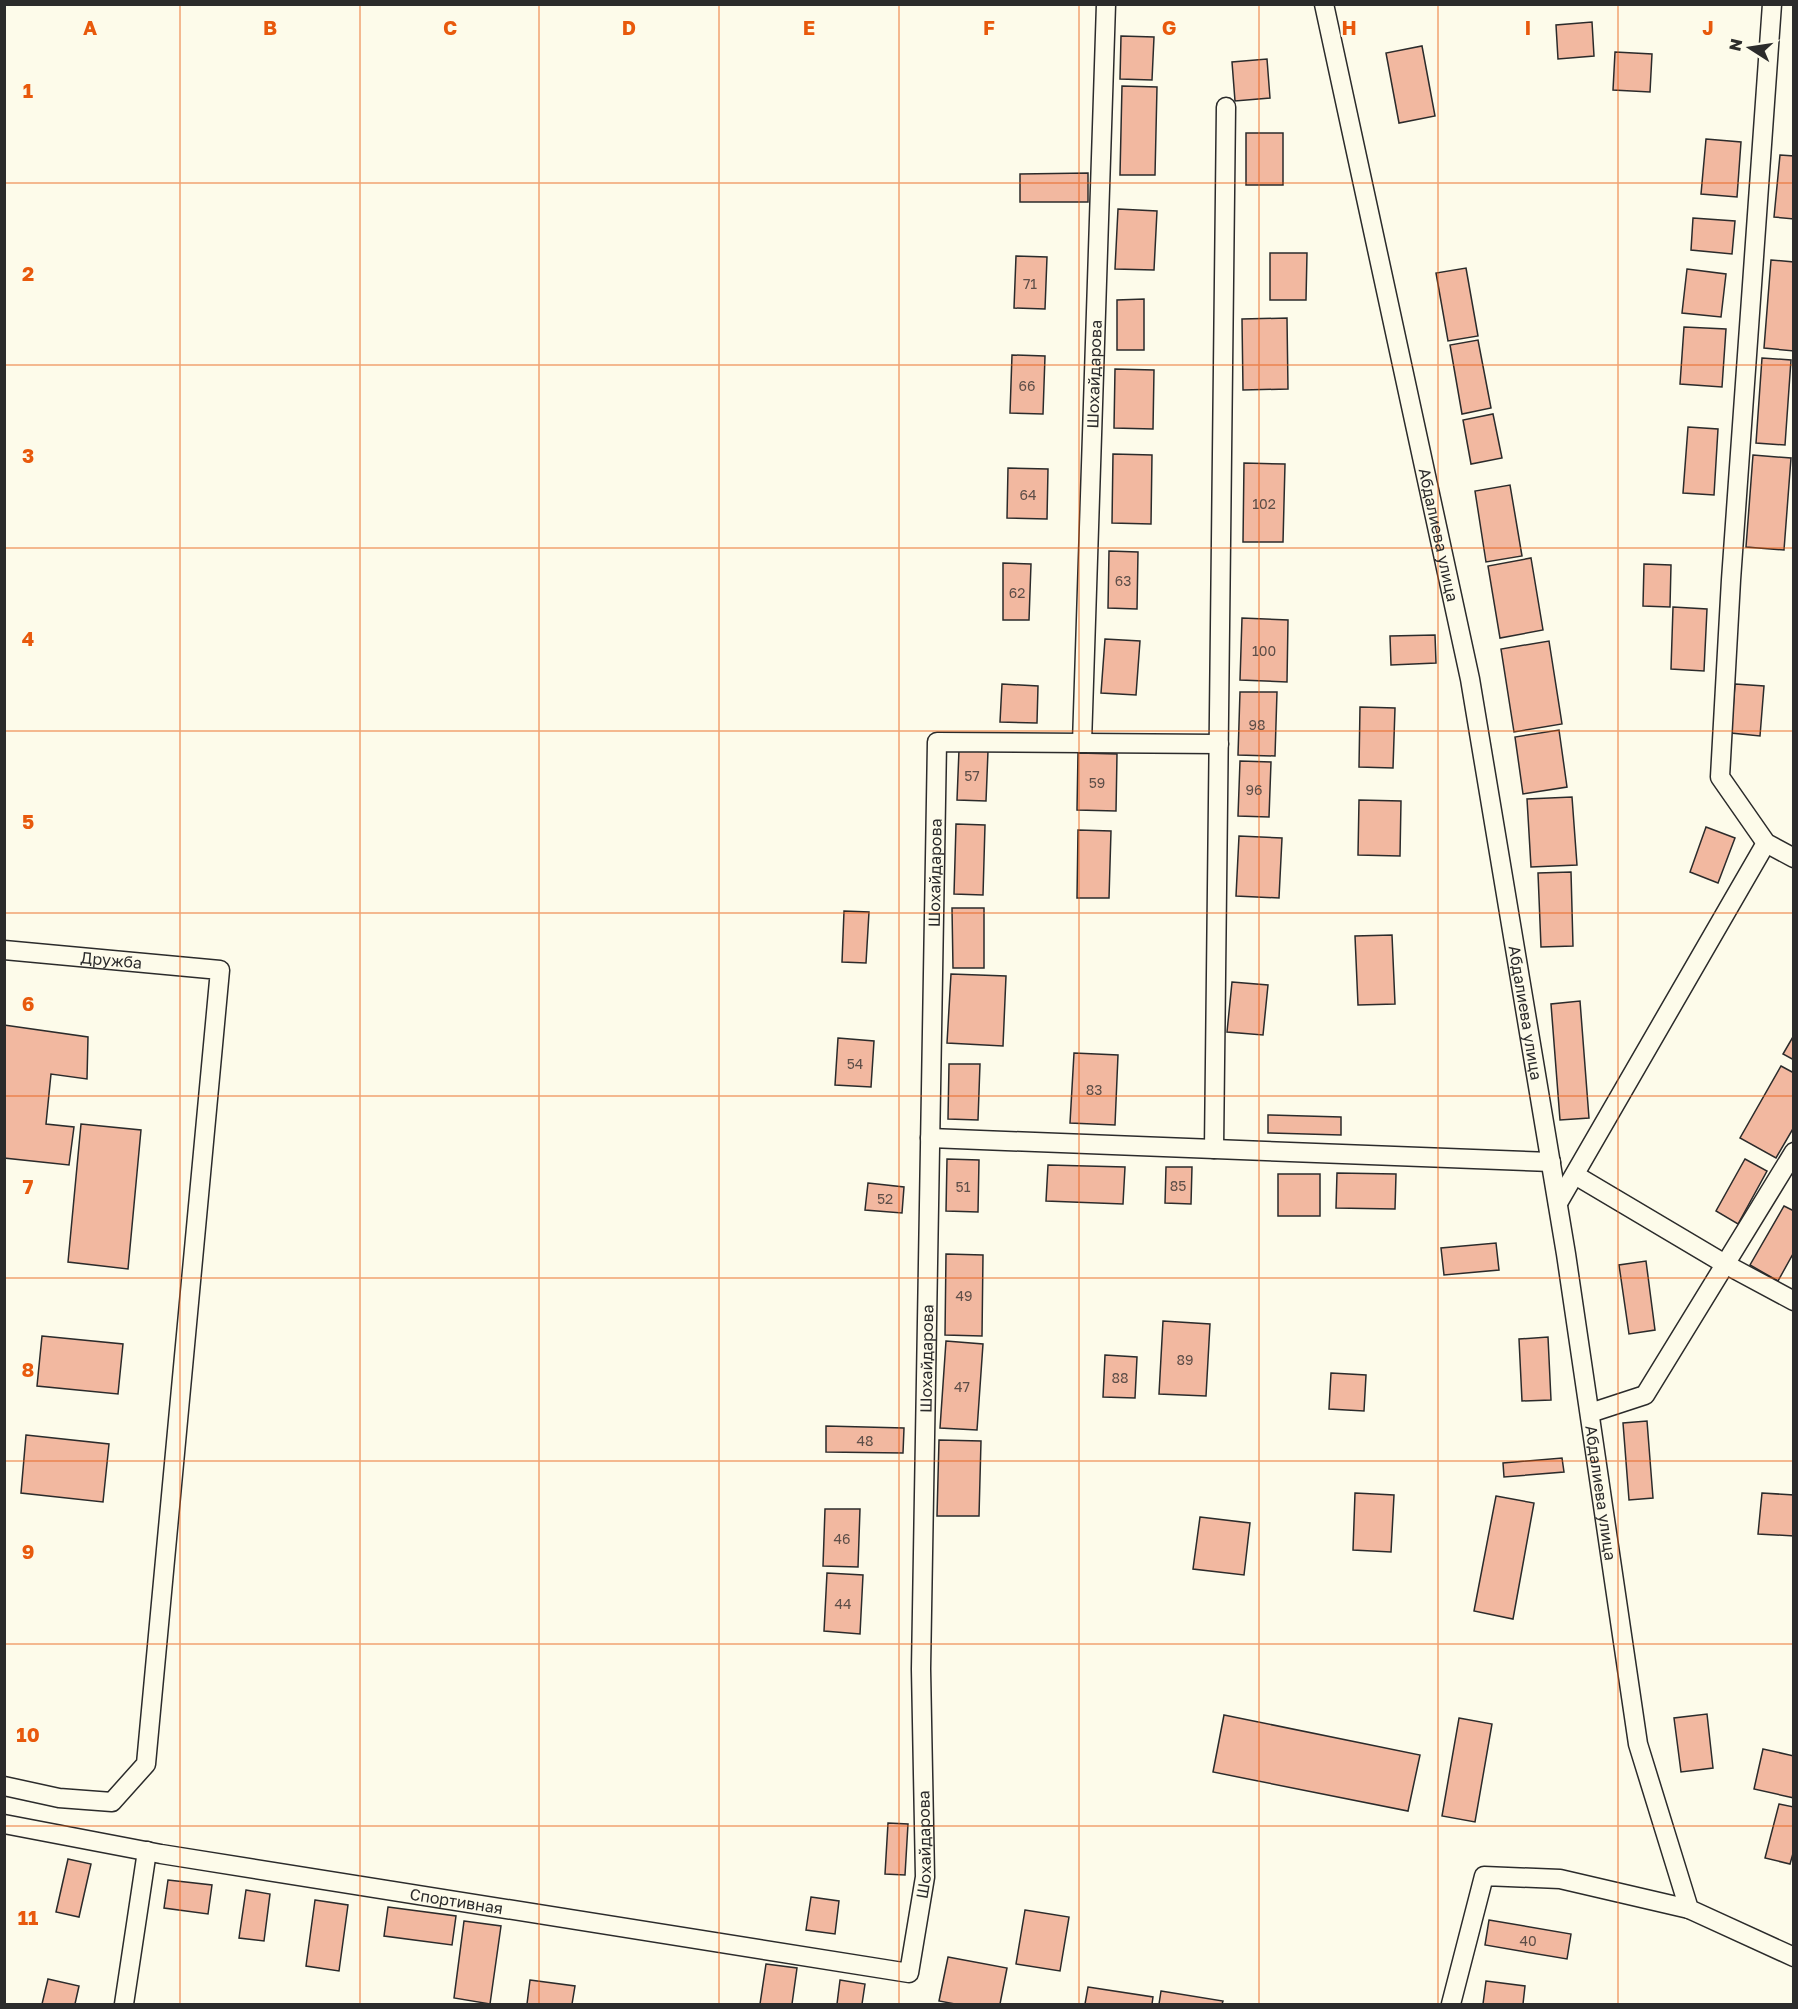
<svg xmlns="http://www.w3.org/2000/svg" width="1798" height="2009" font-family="'Golos Text',sans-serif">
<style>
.building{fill:#f2b8a0;stroke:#2b2b2b;stroke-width:1.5}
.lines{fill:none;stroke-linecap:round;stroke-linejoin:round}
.street-casing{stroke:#2b2b2b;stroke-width:21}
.street{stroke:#fdfbea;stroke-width:18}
.grid{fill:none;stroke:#e8590c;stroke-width:1.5;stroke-opacity:0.55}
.labels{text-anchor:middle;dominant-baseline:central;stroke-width:4.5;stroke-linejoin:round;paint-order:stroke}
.number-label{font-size:14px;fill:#5d4e48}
.street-label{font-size:16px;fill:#2b2b2b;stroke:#fdfbea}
.grid-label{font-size:20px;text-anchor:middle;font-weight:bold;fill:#e8590c;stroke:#fdfbea;stroke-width:4.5;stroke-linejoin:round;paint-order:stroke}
</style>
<rect width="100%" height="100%" fill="#fdfbea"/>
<g class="building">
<path d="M 1592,22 L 1594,56 L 1558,59 L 1556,25 Z"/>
<path d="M 1121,36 L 1154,37 L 1152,80 L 1120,79 Z"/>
<path d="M 1422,46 L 1435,116 L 1399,123 L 1386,53 Z"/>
<path d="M 1615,52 L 1652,54 L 1650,92 L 1613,90 Z"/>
<path d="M 1267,59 L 1270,98 L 1235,101 L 1232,62 Z"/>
<path d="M 1122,86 L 1157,87 L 1155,175 L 1120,175 Z"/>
<rect x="1246" y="133" width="37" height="52"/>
<path d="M 1706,139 L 1741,142 L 1737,197 L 1701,194 Z"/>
<path d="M 1780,155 L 1794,156 L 1794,219 L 1774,217 Z"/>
<path d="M 1088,173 L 1088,202 L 1020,202 L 1020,174 Z"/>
<path d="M 1118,209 L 1157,211 L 1154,270 L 1115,269 Z"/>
<path d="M 1693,218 L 1735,221 L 1732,254 L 1691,250 Z"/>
<path d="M 1270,253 L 1307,253 L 1306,300 L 1270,300 Z"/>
<path d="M 1016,256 L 1047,257 L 1045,309 L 1014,308 Z"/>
<path d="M 1771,260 L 1794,262 L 1794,351 L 1764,348 Z"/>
<path d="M 1466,268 L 1478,336 L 1448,341 L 1436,273 Z"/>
<path d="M 1687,269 L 1726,274 L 1721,317 L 1682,313 Z"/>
<path d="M 1144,299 L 1144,350 L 1117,350 L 1117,300 Z"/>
<path d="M 1287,318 L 1288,389 L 1243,390 L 1242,319 Z"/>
<path d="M 1684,327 L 1726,329 L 1722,387 L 1680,384 Z"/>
<path d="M 1478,340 L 1491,408 L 1462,414 L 1450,345 Z"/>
<path d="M 1012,355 L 1045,356 L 1043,414 L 1010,413 Z"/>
<path d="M 1762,358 L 1791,360 L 1785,445 L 1756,443 Z"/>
<path d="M 1115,369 L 1154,370 L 1153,429 L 1114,428 Z"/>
<path d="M 1493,414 L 1502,458 L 1471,464 L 1463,420 Z"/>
<path d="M 1688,427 L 1718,429 L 1714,495 L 1683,493 Z"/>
<path d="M 1113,454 L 1152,455 L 1151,524 L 1112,523 Z"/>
<path d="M 1753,455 L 1791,458 L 1784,550 L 1746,547 Z"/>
<path d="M 1244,463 L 1285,464 L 1283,542 L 1243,542 Z"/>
<path d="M 1008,468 L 1048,469 L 1047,519 L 1007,518 Z"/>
<path d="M 1510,485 L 1522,556 L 1486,562 L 1475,491 Z"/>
<path d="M 1109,551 L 1138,552 L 1137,609 L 1108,608 Z"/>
<path d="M 1531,558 L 1543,630 L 1500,638 L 1488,566 Z"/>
<path d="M 1003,563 L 1031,564 L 1029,620 L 1003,620 Z"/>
<path d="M 1644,564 L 1671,565 L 1670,607 L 1643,606 Z"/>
<path d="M 1673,607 L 1707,609 L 1704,671 L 1671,669 Z"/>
<path d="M 1242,618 L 1288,620 L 1287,682 L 1240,680 Z"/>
<path d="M 1435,635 L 1436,663 L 1391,665 L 1390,636 Z"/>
<path d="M 1105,639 L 1140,641 L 1136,695 L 1101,693 Z"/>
<path d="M 1549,641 L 1562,724 L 1514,732 L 1501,649 Z"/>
<path d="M 1002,684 L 1038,686 L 1037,723 L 1000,722 Z"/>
<path d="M 1735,684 L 1764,686 L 1760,736 L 1731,733 Z"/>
<path d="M 1240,692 L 1277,692 L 1275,756 L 1238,755 Z"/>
<path d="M 1360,707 L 1395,708 L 1393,768 L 1359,767 Z"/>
<path d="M 1559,730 L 1567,787 L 1523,794 L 1515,737 Z"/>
<path d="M 959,750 L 988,751 L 986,801 L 957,800 Z"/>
<path d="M 1078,753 L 1117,754 L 1116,811 L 1077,810 Z"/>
<path d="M 1240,761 L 1271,762 L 1269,817 L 1238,816 Z"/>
<path d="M 1572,797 L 1577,865 L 1531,867 L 1527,799 Z"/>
<path d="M 1359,800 L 1401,801 L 1400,856 L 1358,855 Z"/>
<path d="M 956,824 L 985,825 L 983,895 L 954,894 Z"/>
<path d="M 1706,827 L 1735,838 L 1718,883 L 1690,872 Z"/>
<path d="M 1078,830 L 1111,831 L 1109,898 L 1077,898 Z"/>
<path d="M 1239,836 L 1282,838 L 1279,898 L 1236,896 Z"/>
<path d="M 1571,872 L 1573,946 L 1541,947 L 1538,873 Z"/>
<path d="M 952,908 L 984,908 L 984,968 L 953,968 Z"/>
<path d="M 844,911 L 869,912 L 866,963 L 842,962 Z"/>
<path d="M 1392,935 L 1395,1004 L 1358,1005 L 1355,936 Z"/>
<path d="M 951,974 L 1006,976 L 1003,1046 L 947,1043 Z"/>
<path d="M 1232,982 L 1268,985 L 1263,1035 L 1227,1032 Z"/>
<path d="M 1580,1001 L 1589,1118 L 1560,1120 L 1551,1004 Z"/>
<path d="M 4,1025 L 88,1037 L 87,1079 L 51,1074 L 46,1124 L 74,1127 L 69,1165 L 4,1158 Z"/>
<path d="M 1794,1035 L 1794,1060 L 1783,1054 Z"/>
<path d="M 838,1038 L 874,1041 L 871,1087 L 835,1085 Z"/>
<path d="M 1074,1053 L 1118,1055 L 1115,1125 L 1070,1123 Z"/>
<path d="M 949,1064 L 980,1064 L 978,1120 L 948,1119 Z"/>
<path d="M 1781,1066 L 1794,1073 L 1794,1127 L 1776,1158 L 1740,1138 Z"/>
<path d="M 1268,1115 L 1341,1117 L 1341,1135 L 1268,1133 Z"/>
<path d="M 81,1124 L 141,1130 L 128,1269 L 68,1262 Z"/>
<path d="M 947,1159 L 979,1160 L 978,1212 L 946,1211 Z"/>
<path d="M 1745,1159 L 1767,1171 L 1738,1224 L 1716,1211 Z"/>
<path d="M 1048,1165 L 1125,1167 L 1123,1204 L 1046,1201 Z"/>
<path d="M 1166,1167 L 1192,1167 L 1191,1204 L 1165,1203 Z"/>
<path d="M 1337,1173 L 1396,1174 L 1395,1209 L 1336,1208 Z"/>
<rect x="1278" y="1174" width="42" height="42"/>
<path d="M 868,1183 L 904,1187 L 902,1213 L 865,1210 Z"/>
<path d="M 1784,1206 L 1794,1211 L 1794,1252 L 1778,1281 L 1750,1265 Z"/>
<path d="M 1496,1243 L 1499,1270 L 1444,1275 L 1441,1248 Z"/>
<path d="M 946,1254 L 983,1255 L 982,1336 L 945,1335 Z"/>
<path d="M 1646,1261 L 1655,1330 L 1629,1334 L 1619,1265 Z"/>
<path d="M 1163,1321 L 1210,1324 L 1206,1396 L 1159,1394 Z"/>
<path d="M 42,1336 L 123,1344 L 118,1394 L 37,1386 Z"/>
<path d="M 1548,1337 L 1551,1400 L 1522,1401 L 1519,1339 Z"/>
<path d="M 946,1341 L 983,1344 L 977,1430 L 940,1428 Z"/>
<path d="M 1105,1355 L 1137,1357 L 1135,1398 L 1103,1397 Z"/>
<path d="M 1331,1373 L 1366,1375 L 1364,1411 L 1329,1409 Z"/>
<path d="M 1647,1421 L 1653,1498 L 1629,1500 L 1623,1423 Z"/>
<path d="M 826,1426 L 904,1428 L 903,1453 L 826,1452 Z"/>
<path d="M 26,1435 L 109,1444 L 103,1502 L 21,1493 Z"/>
<path d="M 939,1440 L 981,1441 L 979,1516 L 937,1516 Z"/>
<path d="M 1562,1458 L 1564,1472 L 1504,1477 L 1503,1463 Z"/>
<path d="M 1355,1493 L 1394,1495 L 1391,1552 L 1353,1550 Z"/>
<path d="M 1762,1493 L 1794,1495 L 1794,1536 L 1758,1534 Z"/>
<path d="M 1496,1496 L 1534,1503 L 1513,1619 L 1474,1611 Z"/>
<path d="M 825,1509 L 860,1509 L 858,1567 L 823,1566 Z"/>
<path d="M 1200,1517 L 1250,1523 L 1244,1575 L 1193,1569 Z"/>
<path d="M 827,1573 L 863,1575 L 860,1634 L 824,1631 Z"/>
<path d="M 1707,1714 L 1713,1768 L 1681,1772 L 1674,1718 Z"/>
<path d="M 1224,1715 L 1420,1755 L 1408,1811 L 1213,1772 Z"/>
<path d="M 1459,1718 L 1492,1724 L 1475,1822 L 1442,1816 Z"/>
<path d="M 1763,1749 L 1794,1756 L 1794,1798 L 1754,1789 Z"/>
<path d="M 1779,1804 L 1794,1807 L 1794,1850 L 1790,1864 L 1765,1858 Z"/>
<path d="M 888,1823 L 908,1824 L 905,1875 L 885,1874 Z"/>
<path d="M 68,1859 L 91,1864 L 79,1917 L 56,1912 Z"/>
<path d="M 168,1880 L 212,1885 L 208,1914 L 164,1908 Z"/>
<path d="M 246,1890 L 270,1894 L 264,1941 L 239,1938 Z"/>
<path d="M 811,1897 L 839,1901 L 835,1934 L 806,1930 Z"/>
<path d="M 315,1900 L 348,1905 L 339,1971 L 306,1966 Z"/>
<path d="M 388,1907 L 456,1916 L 452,1945 L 384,1936 Z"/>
<path d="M 1025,1910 L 1069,1917 L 1060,1971 L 1016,1964 Z"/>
<path d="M 1489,1920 L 1571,1934 L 1567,1959 L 1485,1945 Z"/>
<path d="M 464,1921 L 501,1926 L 490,2004 L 454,1998 Z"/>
<path d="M 948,1957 L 1007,1968 L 1000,2004 L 955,2004 L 939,2001 Z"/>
<path d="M 766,1964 L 797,1968 L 792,2004 L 760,2004 Z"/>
<path d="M 48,1979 L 79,1986 L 75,2004 L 42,2004 Z"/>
<path d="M 530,1980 L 575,1986 L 572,2004 L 527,2004 Z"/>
<path d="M 840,1980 L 865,1984 L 862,2004 L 837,2004 Z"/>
<path d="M 1486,1981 L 1525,1986 L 1523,2004 L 1483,2004 Z"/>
<path d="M 1088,1987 L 1153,1997 L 1152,2004 L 1085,2004 Z"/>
<path d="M 1161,1991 L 1223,2001 L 1222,2004 L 1159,2004 Z"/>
</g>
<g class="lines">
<defs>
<g id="street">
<path id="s1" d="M 1324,4 L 1470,679 L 1566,1254 L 1638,1744 L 1689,1909 L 1794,1957"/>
<path d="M 1772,4 L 1731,580 L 1720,777 L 1766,843 L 1794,858"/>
<path id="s2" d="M 1082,743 L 1106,4"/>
<path id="s3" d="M 4,950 L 220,970 L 146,1764 L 112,1802 L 59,1798 L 4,1786"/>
<path d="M 930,1138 L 1551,1162"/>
<path d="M 1214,1149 L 1226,107"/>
<path d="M 1575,1175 L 1725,1264 L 1794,1301"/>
<path d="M 1558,1203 L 1766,843"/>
<path d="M 1590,1413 L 1645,1395 L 1794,1152"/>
<path id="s4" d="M 4,1824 L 161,1854 L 909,1973 L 925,1877 L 921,1669 L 937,742 L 1219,744"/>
<path d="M 124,2004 L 147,1851"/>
<path d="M 1451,2004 L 1484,1876 L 1560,1879 L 1689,1909"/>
</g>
</defs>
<use href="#street" class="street-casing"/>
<use href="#street" class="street"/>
</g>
<path class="grid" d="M 180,4 L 180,2004M 360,4 L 360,2004M 539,4 L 539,2004M 719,4 L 719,2004M 899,4 L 899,2004M 1079,4 L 1079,2004M 1259,4 L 1259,2004M 1438,4 L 1438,2004M 1618,4 L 1618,2004M 4,183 L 1794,183M 4,365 L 1794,365M 4,548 L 1794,548M 4,731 L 1794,731M 4,913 L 1794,913M 4,1096 L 1794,1096M 4,1278 L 1794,1278M 4,1461 L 1794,1461M 4,1644 L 1794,1644M 4,1826 L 1794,1826"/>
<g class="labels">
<g class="number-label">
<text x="1030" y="283">71</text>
<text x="1027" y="385">66</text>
<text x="1028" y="494">64</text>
<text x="1264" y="503">102</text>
<text x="1123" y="580">63</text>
<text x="1017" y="592">62</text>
<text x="1264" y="650">100</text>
<text x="1257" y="724">98</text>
<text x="972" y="775">57</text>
<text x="1097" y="782">59</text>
<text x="1254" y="789">96</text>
<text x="855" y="1063">54</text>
<text x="1094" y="1089">83</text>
<text x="1178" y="1185">85</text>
<text x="963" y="1186">51</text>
<text x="885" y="1198">52</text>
<text x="964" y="1295">49</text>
<text x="1185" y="1359">89</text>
<text x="1120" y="1377">88</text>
<text x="962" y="1386">47</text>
<text x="865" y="1440">48</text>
<text x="842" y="1538">46</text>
<text x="843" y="1603">44</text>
<text x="1528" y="1940">40</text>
</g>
<g class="street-label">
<text stroke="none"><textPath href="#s2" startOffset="369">Шохайдарова</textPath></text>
<text stroke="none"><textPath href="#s1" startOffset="543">Абдалиева улица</textPath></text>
<text stroke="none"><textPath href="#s4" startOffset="2019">Шохайдарова</textPath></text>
<text stroke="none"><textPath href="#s3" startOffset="108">Дружба</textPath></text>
<text stroke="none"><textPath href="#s1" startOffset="1029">Абдалиева улица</textPath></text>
<text stroke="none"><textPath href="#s4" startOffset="1533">Шохайдарова</textPath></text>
<text stroke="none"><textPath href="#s1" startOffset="1515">Абдалиева улица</textPath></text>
<text stroke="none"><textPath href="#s4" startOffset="1047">Шохайдарова</textPath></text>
<text stroke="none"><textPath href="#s4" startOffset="459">Спортивная</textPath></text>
</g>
</g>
<g class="grid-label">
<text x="90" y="35">A</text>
<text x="270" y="35">B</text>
<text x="450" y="35">C</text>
<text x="629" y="35">D</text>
<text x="809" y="35">E</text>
<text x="989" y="35">F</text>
<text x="1169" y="35">G</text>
<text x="1349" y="35">H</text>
<text x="1528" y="35">I</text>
<text x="1708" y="35">J</text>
<text x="28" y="98">1</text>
<text x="28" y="281">2</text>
<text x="28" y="463">3</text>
<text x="28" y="646">4</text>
<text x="28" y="829">5</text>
<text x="28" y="1011">6</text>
<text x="28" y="1194">7</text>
<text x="28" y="1377">8</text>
<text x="28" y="1559">9</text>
<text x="28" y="1742">10</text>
<text x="28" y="1925">11</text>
</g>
<rect width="1798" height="2009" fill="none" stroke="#2b2b2b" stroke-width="12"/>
<g transform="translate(1750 48) rotate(282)" stroke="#fdfbea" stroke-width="4.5" paint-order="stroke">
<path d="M0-4.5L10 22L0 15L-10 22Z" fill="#2b2b2b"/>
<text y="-9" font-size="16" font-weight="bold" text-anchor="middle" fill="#2b2b2b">N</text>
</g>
</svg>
